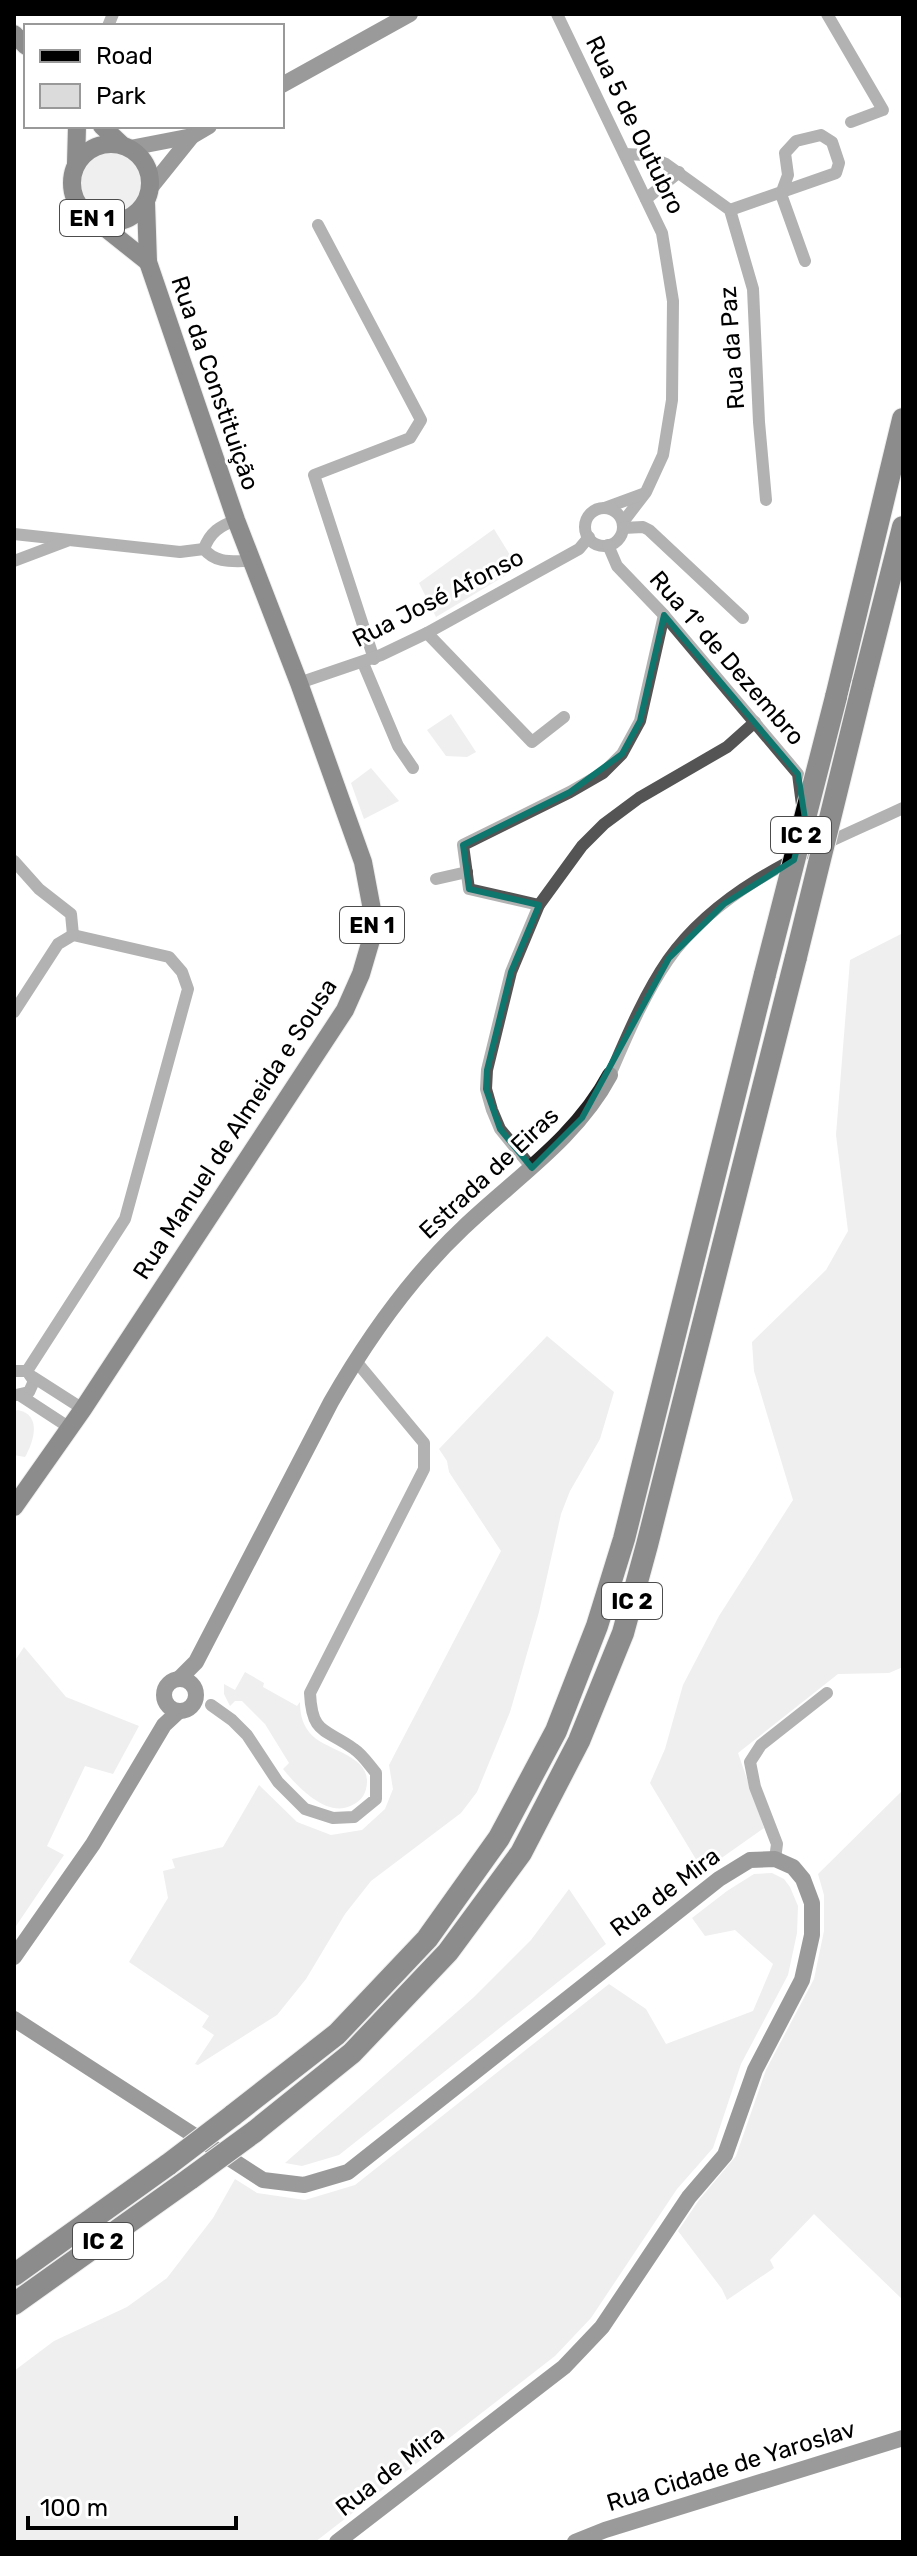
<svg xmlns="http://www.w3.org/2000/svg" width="917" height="2556" font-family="Rubik,sans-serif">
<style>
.green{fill:#dbdbdb}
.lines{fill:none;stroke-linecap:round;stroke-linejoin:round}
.primary-casing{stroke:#dbdbdb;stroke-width:20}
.highway-casing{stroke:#dbdbdb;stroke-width:24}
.street{stroke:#545454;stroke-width:12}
.secondary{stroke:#212121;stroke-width:16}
.primary{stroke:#000;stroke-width:18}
.highway{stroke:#000;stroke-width:22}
.highway-bridge-casing{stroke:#dbdbdb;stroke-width:24;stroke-linecap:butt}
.highway-bridge{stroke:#000;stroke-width:22}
.marked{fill:none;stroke:#0f766e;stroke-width:6;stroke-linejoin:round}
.labels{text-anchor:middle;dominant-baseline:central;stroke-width:6;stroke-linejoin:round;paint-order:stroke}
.shield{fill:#fff;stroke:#4c4c4c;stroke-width:2}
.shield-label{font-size:22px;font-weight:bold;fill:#000}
.street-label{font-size:24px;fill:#000;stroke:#fff}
</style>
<rect width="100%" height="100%" fill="#fff"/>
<g class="green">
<circle cx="112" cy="182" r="32"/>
<path d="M 494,529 L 518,568 L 436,617 L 419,583 Z"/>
<path d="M 451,714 L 476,752 L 467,757 L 446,756 L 427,730 Z"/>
<path d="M 371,768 L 399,801 L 364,819 L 351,783 Z"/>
<path d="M 903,933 L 903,1667 L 889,1673 L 838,1674 L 738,1753 L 764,1828 L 703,1871 L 650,1783 L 665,1749 L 683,1685 L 719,1616 L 793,1500 L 754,1371 L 752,1342 L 826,1270 L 848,1231 L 836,1135 L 850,960 Z"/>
<path d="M 547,1336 L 614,1392 L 600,1439 L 570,1491 L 561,1514 L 539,1612 L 510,1712 L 477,1792 L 461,1813 L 371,1881 L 345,1914 L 306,1979 L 277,2015 L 198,2065 L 195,2064 L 214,2035 L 202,2027 L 209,2016 L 129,1962 L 168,1898 L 163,1871 L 175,1868 L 172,1859 L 223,1847 L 259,1785 L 297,1822 L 331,1835 L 362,1830 L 385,1809 L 393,1789 L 389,1765 L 501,1551 L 449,1472 L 447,1461 L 439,1449 Z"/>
<path d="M 18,1410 C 42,1415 34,1441 25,1457 L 14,1455 L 14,1411 Z"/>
<path d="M 24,1647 L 66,1697 L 139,1726 L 113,1774 L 85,1766 L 47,1846 L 64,1855 L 14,1929 L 14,1662 Z"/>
<path d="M 245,1672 L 264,1683 L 263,1687 L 297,1706 L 300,1702 C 300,1713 302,1723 309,1732 C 324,1752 375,1754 366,1789 C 364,1799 354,1806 344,1808 C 321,1812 296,1785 283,1769 L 289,1763 L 265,1724 L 242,1701 L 235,1701 L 230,1706 L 224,1694 L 224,1684 L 235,1690 Z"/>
<path d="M 903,1790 L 903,2300 L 814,2214 L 770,2260 L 774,2268 L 727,2300 L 722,2289 L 678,2231 L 699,2200 L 736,2156 L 766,2070 L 814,1979 L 824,1931 L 824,1895 L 818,1874 Z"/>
<path d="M 772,1873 L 784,1879 L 790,1887 L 798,1906 L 797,1933 L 788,1975 L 741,2064 L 713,2148 L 677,2189 L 591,2318 L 555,2356 L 315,2542 L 14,2542 L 14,2371 L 54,2341 L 127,2307 L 167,2278 L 213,2218 L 235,2179 L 257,2193 L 305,2200 L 355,2185 L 609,1984 L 646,2009 L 666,2044 L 753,2011 L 773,1964 L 735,1930 L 705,1936 L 692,1918 L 727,1891 L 754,1874 Z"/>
<path d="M 569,1889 L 606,1944 L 339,2155 L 302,2166 L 285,2163 L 474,1997 L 531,1940 Z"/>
</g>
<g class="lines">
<defs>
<g id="primary">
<path d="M 14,34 L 26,46"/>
<path d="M 102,126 L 121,144"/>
<circle cx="111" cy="183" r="39"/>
<path d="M 76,164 L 77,126"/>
<path d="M 94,219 L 148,262"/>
<path d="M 14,1507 L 83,1409 L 345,1010 L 361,974 L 371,940 L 373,915 L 363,862 L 299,683 L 236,520 L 148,262 L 146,202"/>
</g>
<g id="highway">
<path d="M 863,684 L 903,527"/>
<path d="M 836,697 L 903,419"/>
<path d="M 232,2116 L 337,2034 L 427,1939 L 499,1838 L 556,1731 L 597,1626 L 624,1539 L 765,974"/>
<path d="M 254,2132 L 352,2053 L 448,1952 L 521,1853 L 579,1741 L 623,1633 L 647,1545 L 796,957"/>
<path d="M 14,2275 L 169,2164"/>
<path d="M 14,2304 L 191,2178"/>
</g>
</defs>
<use href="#primary" class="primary-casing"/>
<use href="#highway" class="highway-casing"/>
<g class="street">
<path d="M 557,14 L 662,233 L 673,301 L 672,400 L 663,455 L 646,492 L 623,522"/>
<path d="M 827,14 L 883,110 L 851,122"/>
<path d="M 108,26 L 113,14"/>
<path d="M 625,154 L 645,155 L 666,164 L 730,210 L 753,289 L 759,422 L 766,500"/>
<path d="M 646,199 L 679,172"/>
<path d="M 730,210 L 836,173 L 839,163 L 832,142 L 821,135 L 796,141 L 785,153 L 788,175 L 781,194 L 805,261"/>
<path d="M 318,225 L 421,420 L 410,438 L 314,475 L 374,659"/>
<path d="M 605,508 L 643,494"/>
<circle cx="604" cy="527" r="19"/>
<path d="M 623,528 L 643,527 L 649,530 L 743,618"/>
<path d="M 14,534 L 180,552 L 204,549"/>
<path d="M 608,545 L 617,566 L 664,615 L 798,774 L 802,805"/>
<path d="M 204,549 C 216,564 233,561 251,561"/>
<path d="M 204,549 C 210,532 220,526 236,520"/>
<path d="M 14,561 L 67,541"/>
<path d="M 427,633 L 532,742 L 564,717"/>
<path d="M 363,663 L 398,746 L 413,768"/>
<path d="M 299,683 L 381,655 L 427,633 L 579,549 L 589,537"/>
<path d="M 14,861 L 39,889 L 71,914 L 73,935"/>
<path d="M 436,879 L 467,872"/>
<path d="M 539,905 L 469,889 L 463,845 L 570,792 L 603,773 L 622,754 L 640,721 L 664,615"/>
<path d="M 14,1012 L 58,944 L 73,935 L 169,957 L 182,972 L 188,989 L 125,1219 L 27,1371"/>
<path d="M 610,1075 C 627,1036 644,995 668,960 C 723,882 820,847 903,808"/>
<path d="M 532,1168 L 500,1129 L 492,1110 L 486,1089 L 487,1070 L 511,972 L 539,905 L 582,846 L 604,824 L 639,798 L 727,747 L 755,722"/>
<path d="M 14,1371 L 27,1371 L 34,1381 L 29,1392 L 16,1395"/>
<path d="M 33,1377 L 83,1409"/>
<path d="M 21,1396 L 70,1428"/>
<path d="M 211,1705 L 232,1720 L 247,1735 L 278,1782 L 305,1809 L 333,1818 L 354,1817 L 376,1799 L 376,1773 C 369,1765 363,1755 354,1749 C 325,1728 312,1735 310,1693 L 424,1469 L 424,1443 L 355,1360"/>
<path d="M 775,1859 L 777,1844 L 755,1787 L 750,1762 L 761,1745 L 827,1693"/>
</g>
<g class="secondary">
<path d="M 282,85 L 410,14"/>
<path d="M 130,148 L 192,136 L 209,126"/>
<path d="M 151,187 L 192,136"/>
<path d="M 179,1679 L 196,1662 L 331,1402 C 367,1339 410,1278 463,1228 C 514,1179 576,1139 610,1075"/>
<circle cx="180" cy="1695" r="16"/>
<path d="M 14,1957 L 93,1844 L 164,1725 L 179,1711"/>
<path d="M 14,2019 L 263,2180 L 304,2185 L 348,2172 L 719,1879 L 750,1860 L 775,1859 L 793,1867 L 803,1879 L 812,1903 L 812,1935 L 802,1980 L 755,2070 L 725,2155 L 689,2197 L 602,2327 L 564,2367 L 337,2542"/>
<path d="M 575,2542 L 605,2530 L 903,2438"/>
</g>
<use href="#primary" class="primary"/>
<use href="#highway" class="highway"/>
<defs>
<g id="highway-bridge">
<path d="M 796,957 L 863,684"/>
<path d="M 765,974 L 836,697"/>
<path d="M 169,2164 L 232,2116"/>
<path d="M 191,2178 L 254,2132"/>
</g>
</defs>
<use href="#highway-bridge" class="highway-bridge-casing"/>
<use href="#highway-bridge" class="highway-bridge"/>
</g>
<path d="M0 0H917V2556H0ZM 664,615 L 798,774 L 805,819 L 794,860 L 724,904 L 669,958 L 582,1118 L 532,1168 L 500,1129 L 486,1089 L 487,1070 L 511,972 L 539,905 L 469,889 L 463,845 L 570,792 L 622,754 L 640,721 Z" fill="#fff" fill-opacity=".55" fill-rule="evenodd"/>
<path class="marked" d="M 664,615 L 798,774 L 805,819 L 794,860 L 724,904 L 669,958 L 582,1118 L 532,1168 L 500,1129 L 486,1089 L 487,1070 L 511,972 L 539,905 L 469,889 L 463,845 L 570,792 L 622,754 L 640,721 Z"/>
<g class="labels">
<g class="shield">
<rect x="60" y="200" width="64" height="36" rx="6"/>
<rect x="771" y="817" width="60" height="36" rx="6"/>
<rect x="340" y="907" width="64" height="36" rx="6"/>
<rect x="602" y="1583" width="60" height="36" rx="6"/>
<rect x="73" y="2223" width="60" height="36" rx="6"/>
</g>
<g class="shield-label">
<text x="92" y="218">EN 1</text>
<text x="801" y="835">IC 2</text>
<text x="372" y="925">EN 1</text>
<text x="632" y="1601">IC 2</text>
<text x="103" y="2241">IC 2</text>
</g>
<g class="street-label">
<text transform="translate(635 125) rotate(64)">Rua 5 de Outubro</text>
<text transform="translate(732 348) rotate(-94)">Rua da Paz</text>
<text transform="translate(215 383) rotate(71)">Rua da Constituição</text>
<text transform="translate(438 598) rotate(-27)">Rua José Afonso</text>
<text transform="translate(727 658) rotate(49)">Rua 1º de Dezembro</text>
<text transform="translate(235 1129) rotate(-57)">Rua Manuel de Almeida e Sousa</text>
<text transform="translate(489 1173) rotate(-43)">Estrada de Eiras</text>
<text transform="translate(665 1892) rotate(-37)">Rua de Mira</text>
<text transform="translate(731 2466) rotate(-17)">Rua Cidade de Yaroslav</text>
<text transform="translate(390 2471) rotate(-38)">Rua de Mira</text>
</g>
</g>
<rect width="917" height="2556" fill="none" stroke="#000000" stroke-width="32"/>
<rect x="24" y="24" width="260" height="104" fill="#ffffff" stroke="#999999" stroke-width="2"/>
<rect x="40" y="50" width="40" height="12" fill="#000000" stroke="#999999" stroke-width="2"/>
<text x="96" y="64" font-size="24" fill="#000000">Road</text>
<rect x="40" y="84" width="40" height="24" fill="#dbdbdb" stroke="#999999" stroke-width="2"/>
<text x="96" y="104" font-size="24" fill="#000000">Park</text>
<path d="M28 2516v12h208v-12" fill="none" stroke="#000000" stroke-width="4"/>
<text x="40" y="2516" font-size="24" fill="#000000" stroke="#ffffff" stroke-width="6" paint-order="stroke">100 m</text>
</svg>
